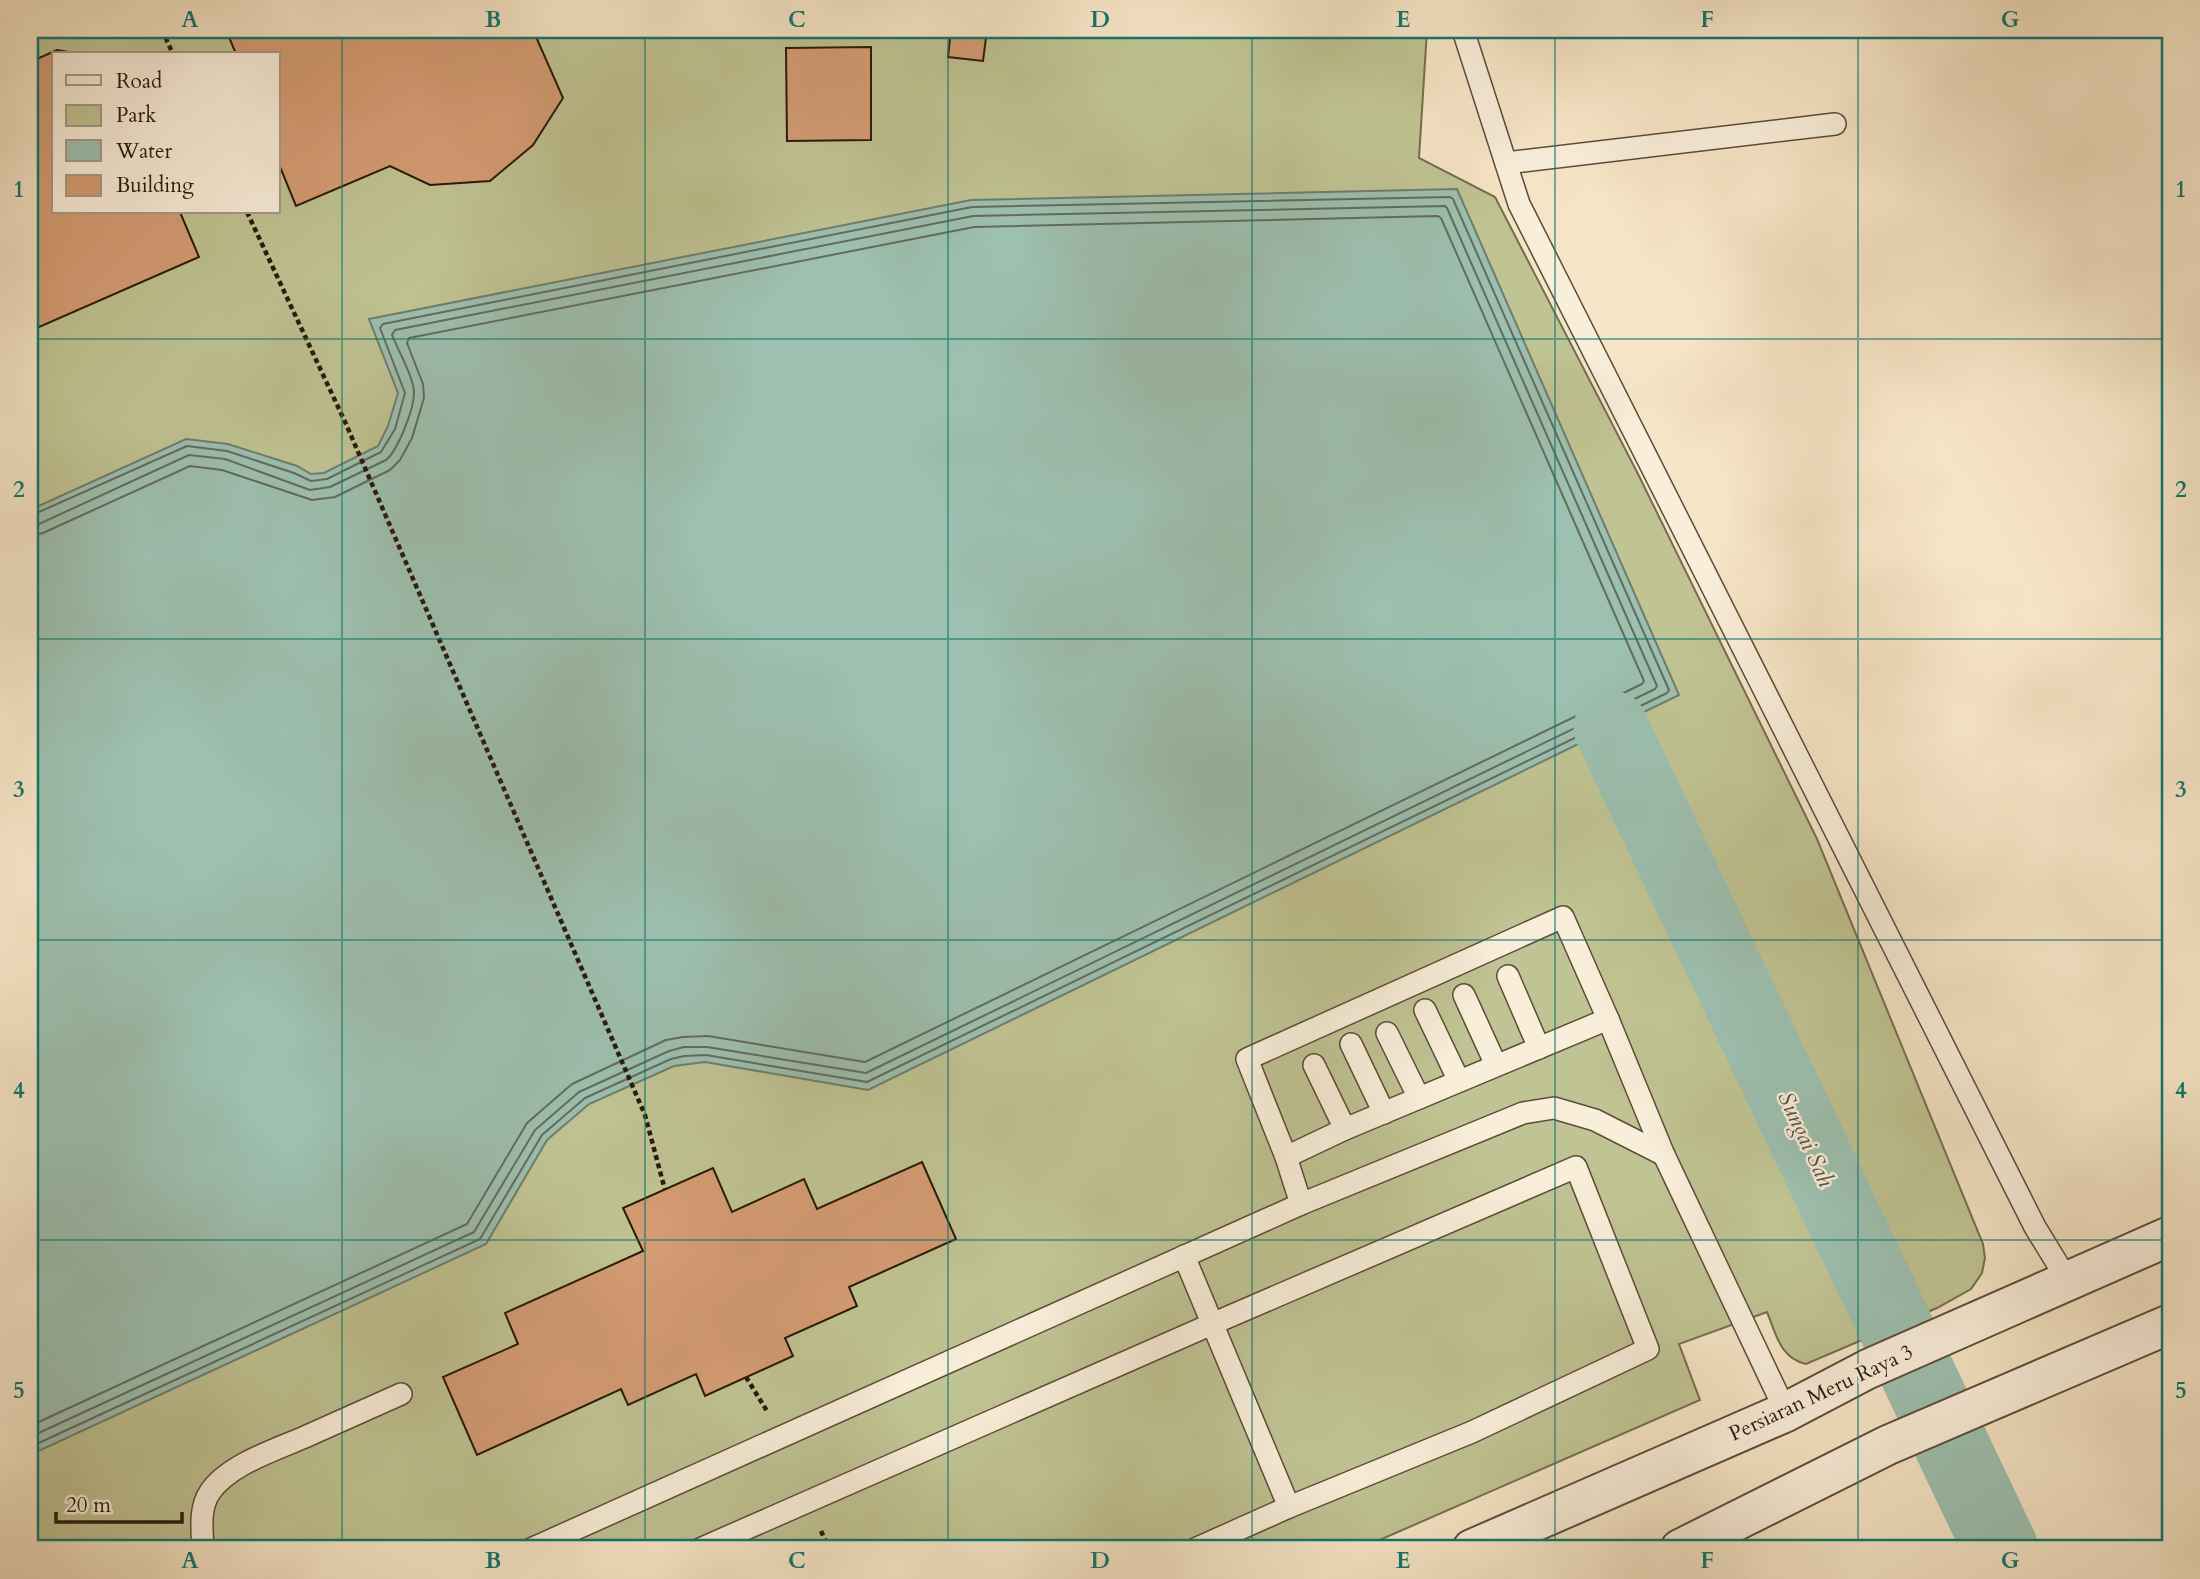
<svg xmlns="http://www.w3.org/2000/svg" width="2200" height="1579" font-family="Cardo,serif">
<style>
.green{fill:#c0c393;stroke:#746e4f;stroke-width:2;fill-rule:evenodd}
.water{fill:#9dc0b0;stroke:#6e7d6e;stroke-width:2}
.lines{fill:none;stroke-linecap:round;stroke-linejoin:round}
.shore{stroke:#626c5e;stroke-width:2}
.river{stroke:#9dc0b0;stroke-width:75}
.building{fill:#d49c73;stroke:#28190b;stroke-width:2}
.service-casing{stroke:#5c4c3a;stroke-width:24}
.tertiary-casing{stroke:#5c4c3a;stroke-width:42}
.path{stroke:#28190b;stroke-width:4.5;stroke-dasharray:5 3.5;stroke-linecap:butt}
.service{stroke:#f9eeda;stroke-width:21}
.tertiary{stroke:#f9eeda;stroke-width:38}
.grid{fill:none;stroke:#0f766e;stroke-width:2;stroke-opacity:0.55}
.labels{text-anchor:middle;dominant-baseline:central;stroke-width:5;stroke-linejoin:round;paint-order:stroke}
.street-label{font-size:21px;fill:#28190b;stroke:#f9eeda}
.water-label{font-size:23px;font-style:italic;fill:#515345;stroke:#f9eeda}
.neatline{fill:none;stroke:#0f766e;stroke-width:2.5}
.grid-label{font-size:23px;text-anchor:middle;font-weight:bold;fill:#0f766e}
</style>
<rect width="100%" height="100%" fill="#f6e5c6"/>
<filter id="stains"><feTurbulence type="fractalNoise" baseFrequency=".00286" numOctaves="4"/><feColorMatrix values="0 0 0 0 .2 0 0 0 0 .09 0 0 0 0 .02 0 0 0 .5 -.17"/></filter>
<radialGradient id="worn" r=".72"><stop offset=".6" stop-color="#630" stop-opacity="0"/><stop offset="1" stop-color="#630" stop-opacity=".3"/></radialGradient>
<path class="green" d="M 30,30 L 1427,30 L 1419,158 L 1495,197 L 1638,474 L 1817,839 L 1983,1244 L 1985,1258 L 1982,1273 L 1971,1289 L 1937,1308 L 1806,1364 C 1780,1358 1776,1334 1767,1312 L 1679,1344 L 1700,1400 L 1359,1549 L 30,1549 ZM 54,54 L 278,54 L 278,212 L 54,212 Z"/>
<path class="water" d="M 1457,189 L 1679,695 L 868,1090 L 705,1062 L 674,1066 L 589,1104 L 547,1140 L 486,1244 L 30,1455 L 30,510 L 186,439 L 228,444 L 297,466 L 311,474 L 324,473 L 378,446 L 388,426 L 398,393 L 369,319 L 971,200 Z"/>
<g class="lines">
<g class="shore">
<path d="M 30,516 L 187,446 L 227,451 L 294,473 L 311,481 L 327,479 L 381,452 L 395,429 L 405,393 L 380,328 L 383,324 L 972,207 L 1450,197 L 1453,199 L 1669,690 L 1667,693 L 867,1082 L 706,1055 L 684,1056 L 671,1059 L 585,1098 L 542,1135 L 480,1239 L 30,1447"/>
<path d="M 30,525 L 39,524 L 189,455 L 225,459 L 310,490 L 330,487 L 386,460 C 398,450 414,409 414,393 C 414,378 398,350 392,335 L 395,330 L 973,216 L 1445,206 L 1447,208 L 1657,686 L 1655,689 L 866,1073 L 707,1047 L 684,1047 L 669,1051 L 579,1092 L 535,1130 L 474,1232 L 30,1437"/>
<path d="M 30,536 L 43,533 L 190,466 L 222,470 L 312,500 L 335,497 L 390,470 L 400,460 L 412,438 L 424,398 L 423,384 L 407,343 L 409,338 L 974,227 L 1438,216 L 1441,218 L 1644,681 L 1642,684 L 865,1062 L 708,1036 L 683,1037 L 666,1040 L 572,1084 L 527,1123 L 467,1224 L 30,1426"/>
</g>
<path class="river" d="M 1611,728 L 2001,1549"/>
</g>
<g class="building">
<path d="M 226,30 L 533,30 L 563,98 L 533,145 L 490,181 L 430,185 L 390,166 L 296,206 L 278,162 L 278,54 L 236,54 Z"/>
<path d="M 951,30 L 987,30 L 983,61 L 948,57 Z"/>
<path d="M 871,47 L 871,140 L 787,141 L 786,48 Z"/>
<path d="M 57,50 L 80,54 L 54,54 L 54,212 L 180,212 L 199,257 L 30,331 L 30,62 Z"/>
<path d="M 922,1162 L 956,1239 L 849,1287 L 857,1306 L 785,1338 L 793,1356 L 705,1396 L 696,1374 L 628,1405 L 621,1389 L 477,1455 L 443,1377 L 518,1344 L 505,1313 L 643,1251 L 623,1208 L 713,1168 L 732,1212 L 804,1179 L 817,1209 Z"/>
</g>
<g class="lines">
<defs>
<g id="service">
<path d="M 1463,30 L 1519,204 L 2035,1227 L 2068,1281"/>
<path d="M 1506,163 L 1835,124"/>
<path d="M 1508,976 L 1539,1048"/>
<path d="M 1464,995 L 1496,1065"/>
<path d="M 1425,1010 L 1459,1081"/>
<path d="M 1387,1033 L 1419,1098"/>
<path d="M 1351,1044 L 1384,1113"/>
<path d="M 1314,1065 L 1345,1129"/>
<path d="M 1286,1157 L 1345,1129 L 1608,1019"/>
<path d="M 1301,1204 L 1286,1157 L 1247,1059 L 1563,917 L 1608,1019 L 1664,1155 L 1786,1412"/>
<path d="M 1184,1256 L 1289,1507"/>
<path d="M 203,1549 C 202,1530 199,1508 210,1492 C 229,1464 278,1449 307,1436 C 338,1422 370,1408 401,1394"/>
<path d="M 531,1549 L 1301,1204 L 1523,1113 L 1554,1108 L 1595,1120 L 1664,1155"/>
<path d="M 700,1549 L 1212,1324 L 1576,1167 L 1648,1349 L 1472,1432 L 1289,1507 L 1195,1549"/>
</g>
<g id="tertiary">
<path d="M 1472,1549 L 1786,1412 L 1868,1369 L 2170,1236"/>
<path d="M 1680,1549 L 1888,1445 L 2170,1324"/>
</g>
</defs>
<use href="#service" class="service-casing"/>
<use href="#tertiary" class="tertiary-casing"/>
<g class="path">
<path d="M 162,30 L 173,54"/>
<path d="M 247,212 L 346,424 L 645,1115 L 665,1190"/>
<path d="M 746,1377 L 767,1411"/>
<path d="M 821,1531 L 829,1549"/>
</g>
<use href="#service" class="service"/>
<use href="#tertiary" class="tertiary"/>
</g>
<path class="grid" d="M 342,30 L 342,1549M 645,30 L 645,1549M 948,30 L 948,1549M 1252,30 L 1252,1549M 1555,30 L 1555,1549M 1858,30 L 1858,1549M 30,339 L 2170,339M 30,639 L 2170,639M 30,940 L 2170,940M 30,1240 L 2170,1240"/>
<g class="labels">
<g class="street-label">
<text transform="translate(1821 1393) rotate(-25)">Persiaran Meru Raya 3</text>
</g>
<g class="water-label">
<text transform="translate(1806 1139) rotate(65)">Sungai Sah</text>
</g>
</g>
<rect width="2200" height="1579" fill="none" stroke="#f6e5c6" stroke-width="77"/>
<rect x="52" y="52" width="228" height="161" fill="#f9eeda" stroke="#a59987" stroke-width="2"/>
<rect x="66" y="75" width="35" height="10" fill="#f9eeda" stroke="#a59987" stroke-width="2"/>
<text x="116" y="88" font-size="21" fill="#28190b">Road</text>
<rect x="66" y="105" width="35" height="21" fill="#c0c393" stroke="#a59987" stroke-width="2"/>
<text x="116" y="122" font-size="21" fill="#28190b">Park</text>
<rect x="66" y="140" width="35" height="21" fill="#9dc0b0" stroke="#a59987" stroke-width="2"/>
<text x="116" y="158" font-size="21" fill="#28190b">Water</text>
<rect x="66" y="175" width="35" height="21" fill="#d49c73" stroke="#a59987" stroke-width="2"/>
<text x="116" y="192" font-size="21" fill="#28190b">Building</text>
<path d="M56 1512v10h126v-10" fill="none" stroke="#28190b" stroke-width="3.5"/>
<text x="66" y="1512" font-size="21" fill="#28190b" stroke="#f9eeda" stroke-width="5" paint-order="stroke">20 m</text>
<rect x="38" y="38" width="2124" height="1502" class="neatline"/>
<g class="grid-label">
<text x="190" y="27">A</text>
<text x="493" y="27">B</text>
<text x="797" y="27">C</text>
<text x="1100" y="27">D</text>
<text x="1403" y="27">E</text>
<text x="1707" y="27">F</text>
<text x="2010" y="27">G</text>
<text x="19" y="197">1</text>
<text x="2181" y="197">1</text>
<text x="19" y="497">2</text>
<text x="2181" y="497">2</text>
<text x="19" y="797">3</text>
<text x="2181" y="797">3</text>
<text x="19" y="1098">4</text>
<text x="2181" y="1098">4</text>
<text x="19" y="1398">5</text>
<text x="2181" y="1398">5</text>
<text x="190" y="1568">A</text>
<text x="493" y="1568">B</text>
<text x="797" y="1568">C</text>
<text x="1100" y="1568">D</text>
<text x="1403" y="1568">E</text>
<text x="1707" y="1568">F</text>
<text x="2010" y="1568">G</text>
</g>
<rect width="100%" height="100%" filter="url(#stains)"/>
<rect width="100%" height="100%" fill="url(#worn)"/>
</svg>
